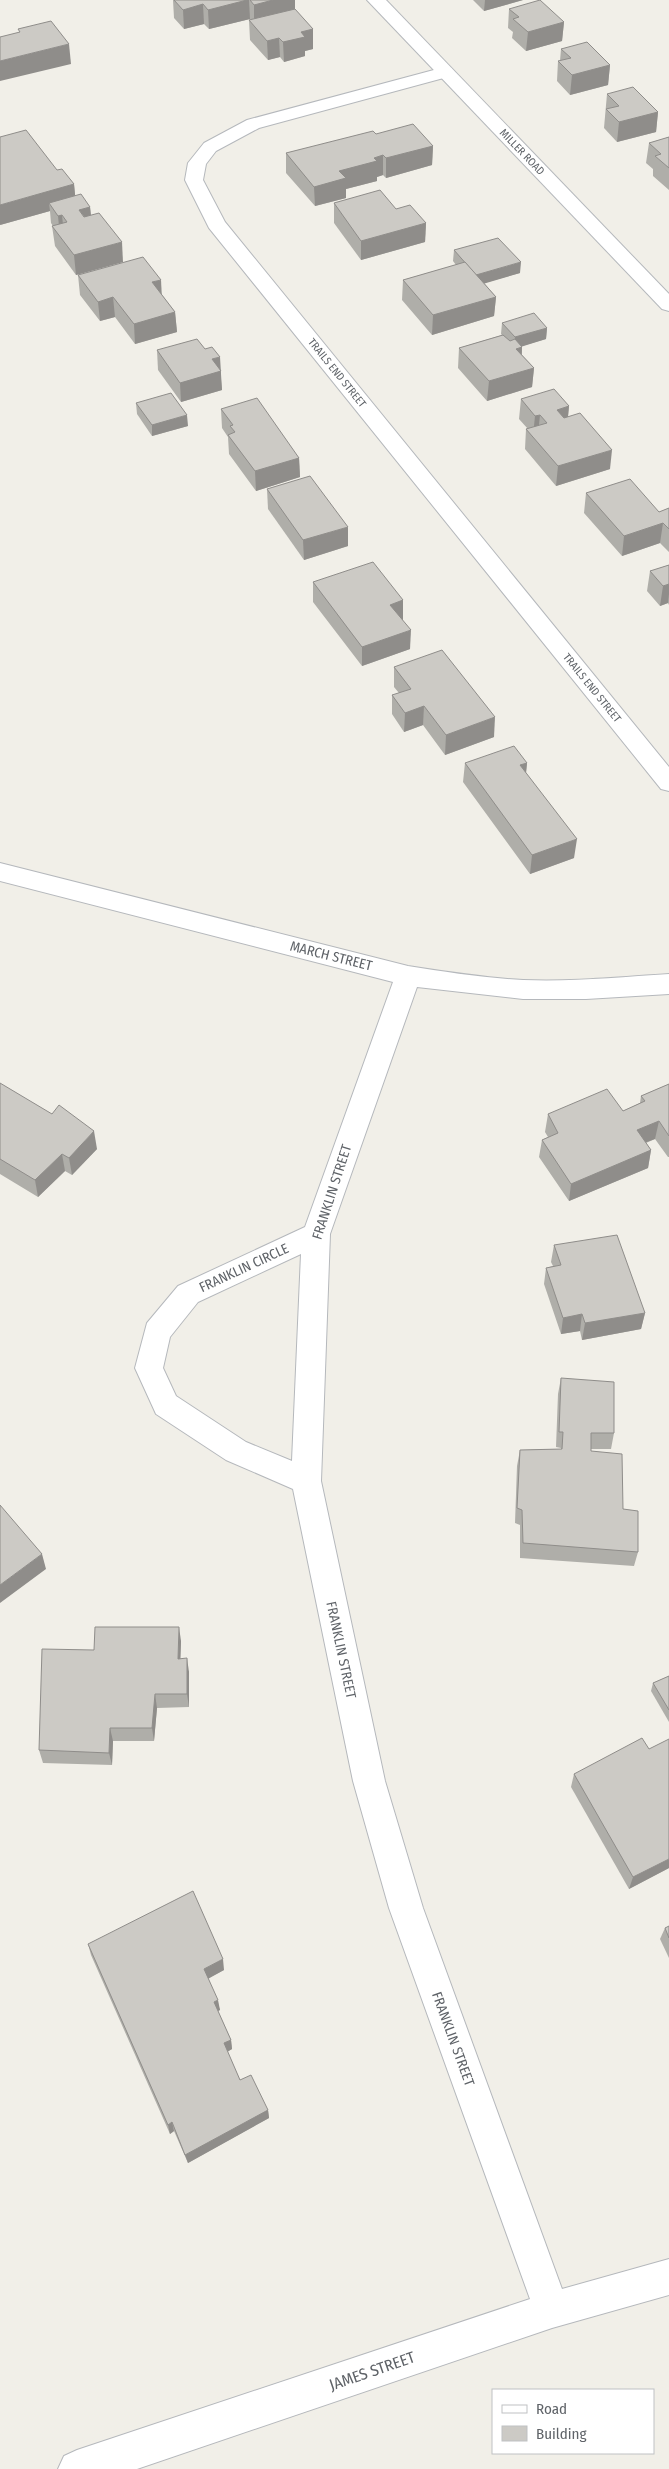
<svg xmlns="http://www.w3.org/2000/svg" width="669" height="2469" font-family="'Fira Sans Condensed',sans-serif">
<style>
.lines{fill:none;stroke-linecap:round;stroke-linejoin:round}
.minor-casing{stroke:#b5b8bc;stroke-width:2}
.tertiary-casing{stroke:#b5b8bc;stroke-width:2}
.minor{fill:#fff;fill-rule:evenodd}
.tertiary{fill:#fff;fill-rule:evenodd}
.wall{fill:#afaea9}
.shaded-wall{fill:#8f8d8a}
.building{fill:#cccac5;stroke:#8f8d8a}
.labels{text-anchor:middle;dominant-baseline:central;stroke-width:4;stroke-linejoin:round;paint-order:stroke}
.far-street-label{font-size:11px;fill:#5f6368;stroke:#fff}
.street-label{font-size:14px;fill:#5f6368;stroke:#fff}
.near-street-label{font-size:16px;fill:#5f6368;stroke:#fff}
</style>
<rect width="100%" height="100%" fill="#f1efe8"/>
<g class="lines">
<defs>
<g id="minor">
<path d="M 445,67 L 451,68 L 454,72 L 451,76 L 259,128 L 216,151 L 206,164 L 203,180 L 225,222 L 669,767 L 669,791 L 661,789 L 209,228 L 185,180 L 188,163 L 204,143 L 247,120 Z"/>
<path d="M 0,863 L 408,966 C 446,972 484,978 523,980 C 572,982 620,977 669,974 L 669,994 L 586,999 L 523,999 L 417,987 L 330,1234 L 321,1481 L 385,1781 L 423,1908 L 562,2289 L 669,2259 L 669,2295 L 552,2328 L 137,2469 L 58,2469 L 64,2456 L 77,2450 L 530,2299 L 389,1908 L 353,1781 L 293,1489 L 226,1460 L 156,1414 L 135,1368 L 147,1323 L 178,1286 L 305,1227 L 393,982 L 0,881 ZM 301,1254 L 292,1461 L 246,1442 L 176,1396 L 163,1368 L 170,1337 L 198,1302 Z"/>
</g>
<path id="tertiary" d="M 367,0 L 386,0 L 669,294 L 669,311 L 662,309 Z"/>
</defs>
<use href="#minor" class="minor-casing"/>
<use href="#tertiary" class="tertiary-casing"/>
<use href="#minor" class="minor"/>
<use href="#tertiary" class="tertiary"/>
</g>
<g class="wall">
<path d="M 173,0 L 295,0 L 295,10 L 313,29 L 313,49 L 305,51 L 305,56 L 284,62 L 280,57 L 268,60 L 250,40 L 249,20 L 251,20 L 250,19 L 209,29 L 204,24 L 184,29 L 174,18 Z"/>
<path d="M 473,0 L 523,0 L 484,11 Z"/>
<path d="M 509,9 L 564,22 L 562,41 L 526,51 L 512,38 L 513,32 L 508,28 Z"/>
<path d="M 561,49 L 610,65 L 608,85 L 570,95 L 557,81 L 558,61 L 560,61 Z"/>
<path d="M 607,94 L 658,112 L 656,132 L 617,142 L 604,128 Z"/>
<path d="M 376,134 L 433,146 L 432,165 L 386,178 L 383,175 L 377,177 L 377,181 L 346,189 L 346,198 L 315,206 L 286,173 L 286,153 Z"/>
<path d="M 669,137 L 669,190 L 653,176 L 653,169 L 646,163 L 649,143 Z"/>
<path d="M 57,170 L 74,184 L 75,196 L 90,207 L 91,215 L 123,262 L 76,275 L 55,246 L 52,226 L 53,226 L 51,223 L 50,211 L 0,225 Z"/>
<path d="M 334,203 L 396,209 L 426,223 L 425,242 L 361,260 L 334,223 Z"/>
<path d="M 454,250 L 520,273 L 484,283 L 496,297 L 494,316 L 432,335 L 402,300 L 403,280 L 456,265 L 453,261 Z"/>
<path d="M 78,275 L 162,295 L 175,312 L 177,332 L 135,344 L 115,317 L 100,321 L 80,295 Z"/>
<path d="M 502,323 L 547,328 L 546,339 L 522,346 L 522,355 L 534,368 L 532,387 L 487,401 L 458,368 L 459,348 L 502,335 L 501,334 Z"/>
<path d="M 157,350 L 220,369 L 222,390 L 181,402 L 158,370 Z"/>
<path d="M 521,399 L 569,406 L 568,417 L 610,469 L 556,486 L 525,449 L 526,429 L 528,429 L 519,419 Z"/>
<path d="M 136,403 L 188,426 L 152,436 L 137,414 Z"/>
<path d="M 221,409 L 299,458 L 300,477 L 256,491 L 229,454 L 228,437 L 222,428 Z"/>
<path d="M 267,489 L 348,546 L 304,560 L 268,509 Z"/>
<path d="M 586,493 L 659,512 L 669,508 L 669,552 L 660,543 L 622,556 L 584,513 Z"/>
<path d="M 669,565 L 669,605 L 668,603 L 660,606 L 647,591 L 650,571 Z"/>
<path d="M 313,582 L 403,600 L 402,620 L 410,649 L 362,666 L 313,602 Z"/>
<path d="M 394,667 L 494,737 L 445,755 L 423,725 L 404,732 L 392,714 L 392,695 L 399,693 L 394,687 Z"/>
<path d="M 465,763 L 527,763 L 526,773 L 574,858 L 530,874 L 463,782 Z"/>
<path d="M 0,1084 L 97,1149 L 72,1175 L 65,1171 L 38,1197 L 0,1174 Z"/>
<path d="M 669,1084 L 669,1157 L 668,1157 L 655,1139 L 646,1143 L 651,1150 L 648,1168 L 569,1201 L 539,1157 L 542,1140 L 548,1137 L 545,1132 L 548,1114 L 623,1111 L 640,1103 L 641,1096 Z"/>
<path d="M 554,1245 L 645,1313 L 641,1329 L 582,1340 L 580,1331 L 561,1334 L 544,1284 L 546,1268 L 553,1266 L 551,1262 Z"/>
<path d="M 561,1378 L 614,1433 L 611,1449 L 591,1449 L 591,1451 L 623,1509 L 638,1552 L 634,1566 L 520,1558 L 520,1525 L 515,1523 L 517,1466 L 520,1450 L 561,1449 L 561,1448 L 556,1447 L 558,1394 Z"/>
<path d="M 181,1641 L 180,1659 L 189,1672 L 189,1707 L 157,1708 L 154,1741 L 113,1741 L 112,1765 L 43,1763 L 39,1750 L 94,1650 Z"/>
<path d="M 669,1676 L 669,1722 L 651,1691 L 653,1683 Z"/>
<path d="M 649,1749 L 669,1868 L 629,1889 L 571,1787 L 574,1774 Z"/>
<path d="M 669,1926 L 669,1958 L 660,1939 L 665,1928 Z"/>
<path d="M 88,1944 L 224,1970 L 208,1978 L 220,2010 L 218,2011 L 231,2040 L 232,2049 L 227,2052 L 240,2080 L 268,2110 L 269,2118 L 188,2163 L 174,2131 L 170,2134 L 91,1955 Z"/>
</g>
<g class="shaded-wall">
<path d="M 247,0 L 249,0 L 250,19 L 209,29 L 208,10 Z"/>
<path d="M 273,0 L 295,0 L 295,14 L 254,24 L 254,5 Z"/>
<path d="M 485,0 L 523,0 L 484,11 Z"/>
<path d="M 203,4 L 204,24 L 184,29 L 183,10 Z"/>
<path d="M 564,22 L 562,41 L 526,51 L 528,32 Z"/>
<path d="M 313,29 L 313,49 L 305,51 L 305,56 L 284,62 L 283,42 L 301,32 Z"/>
<path d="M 279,38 L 280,57 L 268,60 L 267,41 Z"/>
<path d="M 69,44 L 71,64 L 0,81 L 0,61 Z"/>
<path d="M 610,65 L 608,85 L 570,95 L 572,75 Z"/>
<path d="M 658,112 L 656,132 L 617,142 L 619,122 Z"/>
<path d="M 433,146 L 432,165 L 386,178 L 386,158 Z"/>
<path d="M 383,155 L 383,175 L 377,177 L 377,181 L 346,189 L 346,198 L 315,206 L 314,187 L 339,171 L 374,158 Z"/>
<path d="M 74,184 L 76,204 L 49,203 L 50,211 L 0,225 L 0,205 Z"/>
<path d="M 90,207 L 92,226 L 79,210 Z"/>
<path d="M 62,215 L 64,235 L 60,236 L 58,216 Z"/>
<path d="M 426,223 L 425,242 L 361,260 L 361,241 Z"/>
<path d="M 122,242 L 123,262 L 76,275 L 74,255 Z"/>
<path d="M 521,262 L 520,273 L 476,286 L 476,275 Z"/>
<path d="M 161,280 L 162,299 L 152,282 Z"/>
<path d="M 113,297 L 115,317 L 100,321 L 98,302 Z"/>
<path d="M 496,297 L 494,316 L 432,335 L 433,315 Z"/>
<path d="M 175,312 L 177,332 L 135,344 L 134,324 Z"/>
<path d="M 547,328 L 546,339 L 514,349 L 515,337 Z"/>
<path d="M 522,347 L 521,366 L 516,349 Z"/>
<path d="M 220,357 L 222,390 L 181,402 L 180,383 L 212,359 Z"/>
<path d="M 534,368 L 532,387 L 487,401 L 489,381 Z"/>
<path d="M 569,406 L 567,426 L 557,410 Z"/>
<path d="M 187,415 L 188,426 L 152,436 L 152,425 Z"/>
<path d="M 540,415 L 538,434 L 533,436 L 535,416 Z"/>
<path d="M 612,450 L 610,469 L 556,486 L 558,466 Z"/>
<path d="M 299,458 L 300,477 L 256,491 L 255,471 Z"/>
<path d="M 663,523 L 660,543 L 622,556 L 624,536 Z"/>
<path d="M 348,527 L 348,546 L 304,560 L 303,540 Z"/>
<path d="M 669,584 L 669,594 L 668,603 L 660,606 L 663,586 Z"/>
<path d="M 403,600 L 403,620 L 390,625 L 390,605 Z"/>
<path d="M 411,630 L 410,649 L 362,666 L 362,647 Z"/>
<path d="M 424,706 L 423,725 L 404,732 L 405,713 Z"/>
<path d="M 495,717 L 494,737 L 445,755 L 446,735 Z"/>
<path d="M 527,763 L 525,782 L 520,765 Z"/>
<path d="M 577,839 L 574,858 L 530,874 L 532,855 Z"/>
<path d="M 659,1121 L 655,1139 L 633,1147 L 637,1130 Z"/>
<path d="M 94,1131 L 97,1149 L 72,1175 L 69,1158 Z"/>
<path d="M 651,1150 L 648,1168 L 569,1201 L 571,1184 Z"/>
<path d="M 62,1154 L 65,1171 L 38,1197 L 35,1180 Z"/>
<path d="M 645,1313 L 641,1329 L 582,1340 L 585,1323 Z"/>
<path d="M 582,1314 L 580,1331 L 561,1334 L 563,1318 Z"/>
<path d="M 42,1554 L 46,1569 L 0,1603 L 0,1585 Z"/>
<path d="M 179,1627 L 181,1641 L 180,1673 L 178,1659 Z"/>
<path d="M 187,1658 L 189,1672 L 189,1707 L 187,1694 Z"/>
<path d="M 155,1694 L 157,1708 L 154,1741 L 152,1728 Z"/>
<path d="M 110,1728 L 113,1741 L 112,1765 L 109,1753 Z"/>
<path d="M 669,1859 L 669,1868 L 629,1889 L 633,1877 Z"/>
<path d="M 223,1959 L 224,1970 L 206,1980 L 204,1969 Z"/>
<path d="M 218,2000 L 220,2010 L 216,2012 L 214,2002 Z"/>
<path d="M 231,2040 L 232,2049 L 225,2053 L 224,2043 Z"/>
<path d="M 268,2110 L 269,2118 L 188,2163 L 185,2155 Z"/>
<path d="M 172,2122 L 174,2131 L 170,2134 L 168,2125 Z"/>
</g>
<g class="building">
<path d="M 174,0 L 247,0 L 208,10 L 203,4 L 183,10 Z"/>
<path d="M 250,0 L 273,0 L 254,5 Z"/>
<path d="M 540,0 L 564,22 L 528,32 L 513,19 L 519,17 L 509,9 Z"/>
<path d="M 295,9 L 313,29 L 301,32 L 305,37 L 283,42 L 279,38 L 267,41 L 249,20 Z"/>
<path d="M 51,21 L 69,44 L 0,61 L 0,37 L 20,32 L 18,29 Z"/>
<path d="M 587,42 L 610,65 L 572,75 L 558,61 L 571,58 L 561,49 Z"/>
<path d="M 633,87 L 658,112 L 619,122 L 606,109 L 619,106 L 607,94 Z"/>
<path d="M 413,124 L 433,146 L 386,158 L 383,155 L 374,158 L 377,161 L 339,171 L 346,178 L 314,187 L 286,153 L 373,131 L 376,134 Z"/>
<path d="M 26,130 L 57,170 L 62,169 L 74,184 L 0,205 L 0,137 Z"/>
<path d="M 669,137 L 669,168 L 655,156 L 661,154 L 649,143 Z"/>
<path d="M 380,190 L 396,209 L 410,205 L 426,223 L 361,241 L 334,203 Z"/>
<path d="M 81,194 L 90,207 L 79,210 L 84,217 L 99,213 L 122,242 L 74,255 L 52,226 L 67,222 L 62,215 L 58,216 L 49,203 Z"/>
<path d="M 498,238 L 521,262 L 476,275 L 454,250 Z"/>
<path d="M 143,257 L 161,280 L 152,282 L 175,312 L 134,324 L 113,297 L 98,302 L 78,275 Z"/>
<path d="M 465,262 L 496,297 L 433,315 L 403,280 Z"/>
<path d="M 534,313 L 547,328 L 515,337 L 502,323 Z"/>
<path d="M 503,335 L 510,341 L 515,339 L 522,347 L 516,349 L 534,368 L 489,381 L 459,348 Z"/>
<path d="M 197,339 L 205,349 L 212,347 L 220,357 L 212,359 L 221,371 L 180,383 L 157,350 Z"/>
<path d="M 554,389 L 569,406 L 557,410 L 564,418 L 580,413 L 612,450 L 558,466 L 526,429 L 547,423 L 540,415 L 535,416 L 521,399 Z"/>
<path d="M 171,393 L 187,415 L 152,425 L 136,403 Z"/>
<path d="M 257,398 L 299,458 L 255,471 L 228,435 L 235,432 L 230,426 L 233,425 L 221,409 Z"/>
<path d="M 310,476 L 348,527 L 303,540 L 267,489 Z"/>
<path d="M 630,479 L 659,512 L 669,508 L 669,529 L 663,523 L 624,536 L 586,493 Z"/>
<path d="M 373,562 L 403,600 L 390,605 L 411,630 L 362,647 L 313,582 Z"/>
<path d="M 669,565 L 669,584 L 663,586 L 650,571 Z"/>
<path d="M 442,650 L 495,717 L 446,735 L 424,706 L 405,713 L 392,695 L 411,689 L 394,667 Z"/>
<path d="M 514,746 L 527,763 L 520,765 L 577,839 L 532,855 L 465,763 Z"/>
<path d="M 0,1083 L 52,1114 L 59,1105 L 94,1131 L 69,1158 L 62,1154 L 35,1180 L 0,1159 Z"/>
<path d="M 669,1084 L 669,1136 L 659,1121 L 637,1130 L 651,1150 L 571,1184 L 542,1140 L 558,1133 L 548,1114 L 607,1089 L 623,1111 L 645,1101 L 641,1096 Z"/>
<path d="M 617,1235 L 645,1313 L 585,1323 L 582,1314 L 563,1318 L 546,1268 L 561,1265 L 554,1245 Z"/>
<path d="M 561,1378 L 614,1382 L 614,1433 L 591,1433 L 591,1451 L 622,1454 L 623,1509 L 638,1511 L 638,1552 L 523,1543 L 522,1510 L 517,1508 L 520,1450 L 562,1449 L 563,1432 L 559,1432 Z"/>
<path d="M 0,1505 L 42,1554 L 0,1585 Z"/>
<path d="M 95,1627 L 179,1627 L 178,1659 L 187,1658 L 187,1694 L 155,1694 L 152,1728 L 110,1728 L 109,1753 L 39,1750 L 42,1649 L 94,1650 Z"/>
<path d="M 669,1676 L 669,1710 L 653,1683 Z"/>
<path d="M 642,1738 L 649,1749 L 669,1739 L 669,1859 L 633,1877 L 574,1774 Z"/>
<path d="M 193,1891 L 223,1959 L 204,1969 L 218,2000 L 214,2002 L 231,2040 L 224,2043 L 240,2080 L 251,2075 L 268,2110 L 185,2155 L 172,2122 L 168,2125 L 88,1944 Z"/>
<path d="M 669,1926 L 669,1938 L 665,1928 Z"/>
</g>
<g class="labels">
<g class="far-street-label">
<text transform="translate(522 152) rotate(46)">MILLER ROAD</text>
<text transform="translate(337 373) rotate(51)">TRAILS END STREET</text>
<text transform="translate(592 688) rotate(51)">TRAILS END STREET</text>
</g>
<g class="street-label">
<text transform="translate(331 956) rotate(14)">MARCH STREET</text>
<text transform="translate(332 1192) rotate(-72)">FRANKLIN STREET</text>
<text transform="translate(244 1268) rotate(-25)">FRANKLIN CIRCLE</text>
<text transform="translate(341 1650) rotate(78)">FRANKLIN STREET</text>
<text transform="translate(453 2039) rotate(70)">FRANKLIN STREET</text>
</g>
<g class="near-street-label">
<text transform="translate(372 2371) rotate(-19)">JAMES STREET</text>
</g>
</g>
<rect x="492" y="2389" width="162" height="65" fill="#ffffff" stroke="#bfc1c3"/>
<rect x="502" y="2405" width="25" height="8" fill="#ffffff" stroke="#bfc1c3"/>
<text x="536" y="2414" font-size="15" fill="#5f6368">Road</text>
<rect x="502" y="2426" width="25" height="15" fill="#cccac5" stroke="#bfc1c3"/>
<text x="536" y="2439" font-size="15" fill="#5f6368">Building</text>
</svg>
